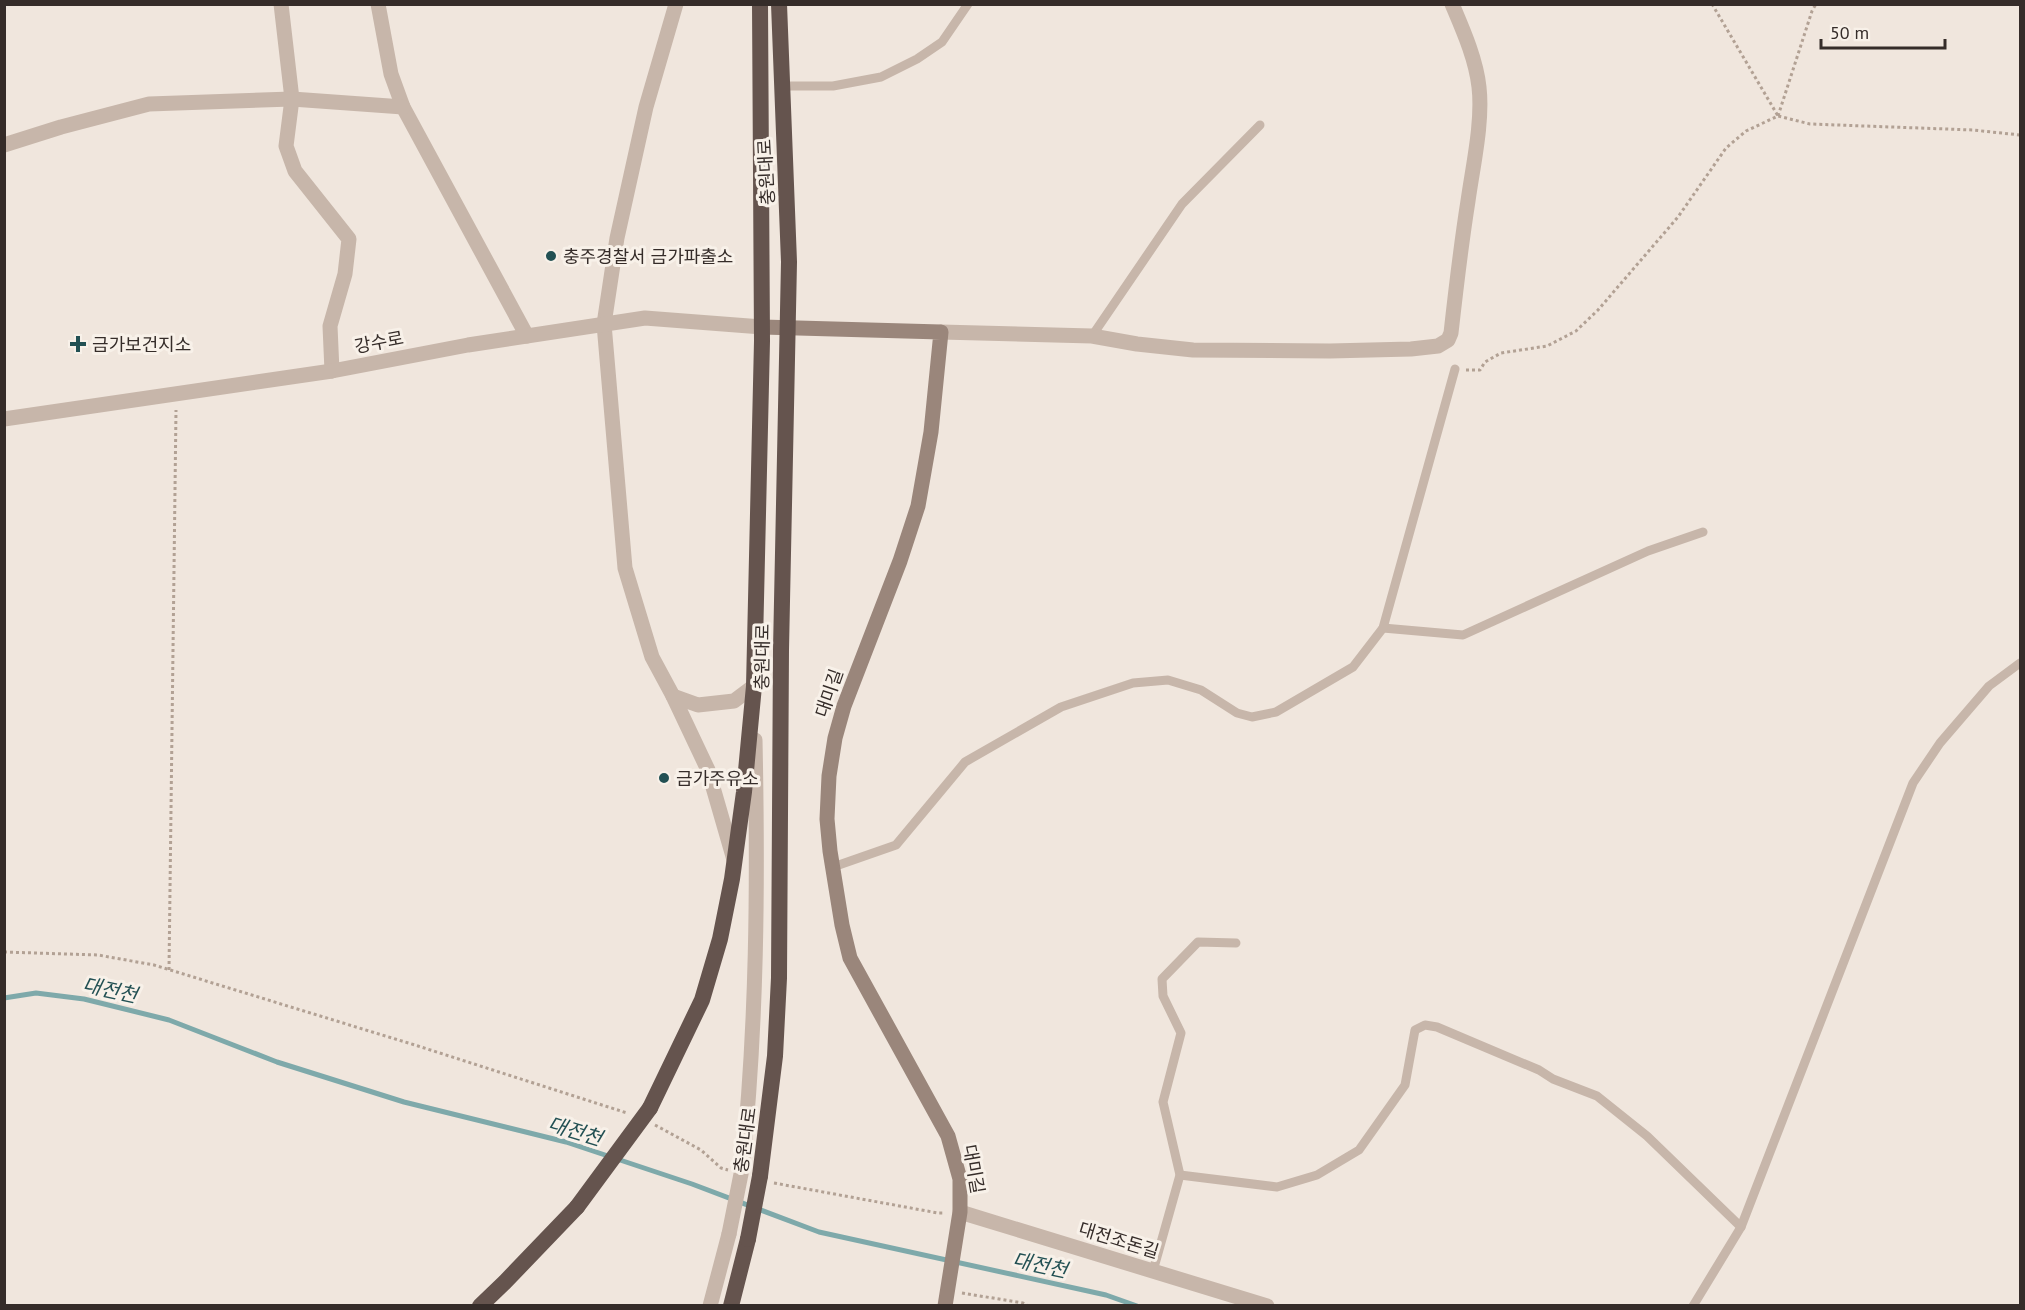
<svg xmlns="http://www.w3.org/2000/svg" width="2025" height="1310" font-family="'PT Sans','Noto Sans KR',sans-serif">
<style>
.lines{fill:none;stroke-linecap:round;stroke-linejoin:round}
.stream{stroke:#7ea9aa;stroke-width:5}
.path{stroke:#b2a194;stroke-width:3;stroke-dasharray:3 3;stroke-linecap:butt}
.service{stroke:#c7b6aa;stroke-width:9}
.minor{stroke:#c7b6aa;stroke-width:15}
.tertiary{stroke:#c7b6aa;stroke-width:15}
.secondary{stroke:#9a867b;stroke-width:15}
.trunk{stroke:#65544e;stroke-width:16}
.tertiary-bridge{stroke:#c7b6aa;stroke-width:15}
.trunk-bridge{stroke:#65544e;stroke-width:16}
.poi-dot{fill:#225053;stroke:#f8f1e9;stroke-width:2}
.labels{text-anchor:middle;dominant-baseline:central;stroke-width:6;stroke-linejoin:round;paint-order:stroke}
.street-label{font-size:18px;fill:#352c29;stroke:#f8f1e9}
.poi-label{font-size:18px;fill:#352c29;stroke:#f8f1e9;text-anchor:start}
.water-label{font-size:20px;font-style:italic;fill:#225053;stroke:#f8f1e9}
</style>
<rect width="100%" height="100%" fill="#f0e6dd"/>
<g class="lines">
<path class="stream" d="M 4,998 L 36,993 L 84,999 L 169,1020 L 277,1062 L 404,1102 L 566,1142 L 692,1184 L 819,1232 L 1106,1295 L 1137,1306"/>
<g class="path">
<path d="M 1712,4 L 1778,116"/>
<path d="M 1778,116 L 1812,11 L 1816,4"/>
<path d="M 1466,370 L 1480,370 L 1485,362 L 1501,353 L 1547,346 L 1576,331 L 1598,310 L 1678,217 L 1726,148 L 1746,131 L 1778,116 L 1810,124 L 1973,130 L 2020,135"/>
<path d="M 4,952 L 98,955 L 154,965 L 418,1046 L 627,1113"/>
<path d="M 169,970 L 176,410"/>
<path d="M 655,1125 L 701,1150 L 721,1168 L 728,1170"/>
<path d="M 774,1183 L 938,1213 L 945,1213"/>
<path d="M 962,1293 L 1023,1303 L 1028,1306"/>
</g>
<g class="service">
<path d="M 782,86 L 833,86 L 881,77 L 917,59 L 942,42 L 968,4"/>
<path d="M 1092,336 L 1182,204 L 1260,125"/>
<path d="M 1383,628 L 1463,635 L 1648,551 L 1703,532"/>
<path d="M 833,867 L 896,845 L 965,762 L 1061,707 L 1133,683 L 1168,680 L 1201,690 L 1237,713 L 1252,717 L 1276,712 L 1353,667 L 1383,628 L 1455,369"/>
<path d="M 1180,1175 L 1277,1187 L 1317,1175 L 1359,1150 L 1405,1085 L 1415,1030 L 1425,1025 L 1437,1027 L 1539,1070 L 1553,1079 L 1597,1096 L 1647,1136 L 1741,1227"/>
<path d="M 1153,1271 L 1180,1175 L 1163,1102 L 1181,1033 L 1163,996 L 1162,979 L 1198,942 L 1236,943"/>
<path d="M 1693,1306 L 1741,1227 L 1913,783 L 1940,743 L 1989,686 L 2020,663"/>
</g>
<g class="minor">
<path d="M 281,4 L 292,99 L 286,146 L 295,171 L 349,239 L 345,274 L 330,326 L 332,371"/>
<path d="M 378,4 L 391,74 L 403,107 L 527,336"/>
<path d="M 4,145 L 61,127 L 149,104 L 292,99 L 403,107"/>
<path d="M 941,332 L 1092,336 L 1137,344 L 1193,350 L 1330,351 L 1411,349 L 1438,346 L 1448,340 L 1451,333 C 1456,288 1461,245 1468,201 C 1473,165 1483,122 1479,87 C 1476,59 1463,30 1452,4"/>
<path d="M 673,696 L 652,657 L 625,568 L 604,324 L 617,238 L 646,107 L 676,4"/>
<path d="M 734,860 L 708,770 L 673,696 L 698,705 L 734,701 L 754,686"/>
</g>
<g class="tertiary">
<path d="M 4,419 L 332,371 L 468,345 L 645,318 L 762,327"/>
<path d="M 742,1169 C 757,1026 758,883 755,740"/>
<path d="M 960,1212 L 1267,1306"/>
<path d="M 710,1306 L 729,1234"/>
</g>
<path class="secondary" d="M 762,327 L 941,332 L 931,432 L 918,506 L 900,561 L 844,706 L 835,738 L 829,776 L 827,819 L 830,851 L 842,925 L 850,958 L 948,1136 L 960,1179 L 960,1212 L 945,1306"/>
<g class="trunk">
<path d="M 650,1108 L 702,1000 L 720,939 L 732,879 L 744,792 L 754,686 L 762,341 L 760,4"/>
<path d="M 760,1176 L 775,1056 L 779,978 L 781,650 L 789,262 L 779,4"/>
<path d="M 480,1306 L 505,1282 L 577,1207"/>
<path d="M 731,1306 L 748,1239"/>
</g>
<path class="tertiary-bridge" d="M 729,1234 L 742,1169"/>
<g class="trunk-bridge">
<path d="M 577,1207 L 650,1108"/>
<path d="M 748,1239 L 760,1176"/>
</g>
</g>
<g class="poi-dot">
<circle cx="551" cy="256" r="6"/>
<path d="M75 335h6v6h6v6h-6v6h-6v-6h-6v-6h6z"/>
<circle cx="664" cy="778" r="6"/>
</g>
<g class="labels">
<g class="street-label">
<text transform="translate(766 172) rotate(-93)">충원대로</text>
<text transform="translate(379 342) rotate(-11)">강수로</text>
<text transform="translate(762 657) rotate(-89)">충원대로</text>
<text transform="translate(829 693) rotate(-71)">대미길</text>
<text transform="translate(745 1140) rotate(-82)">충원대로</text>
<text transform="translate(974 1169) rotate(80)">대미길</text>
<text transform="translate(1119 1240) rotate(17)">대전조돈길</text>
</g>
<g class="poi-label">
<text x="563" y="256">충주경찰서 금가파출소</text>
<text x="92" y="344">금가보건지소</text>
<text x="676" y="778">금가주유소</text>
</g>
<g class="water-label">
<text transform="translate(110 990) rotate(12)">대전천</text>
<text transform="translate(575 1131) rotate(17)">대전천</text>
<text transform="translate(1040 1265) rotate(12)">대전천</text>
</g>
</g>
<rect width="2025" height="1310" fill="none" stroke="#352c29" stroke-width="12"/>
<path d="M1821 39v9h124v-9" fill="none" stroke="#352c29" stroke-width="3"/>
<text x="1830" y="39" font-size="18" fill="#352c29" stroke="#f8f1e9" stroke-width="4.5" paint-order="stroke">50 m</text>
</svg>
